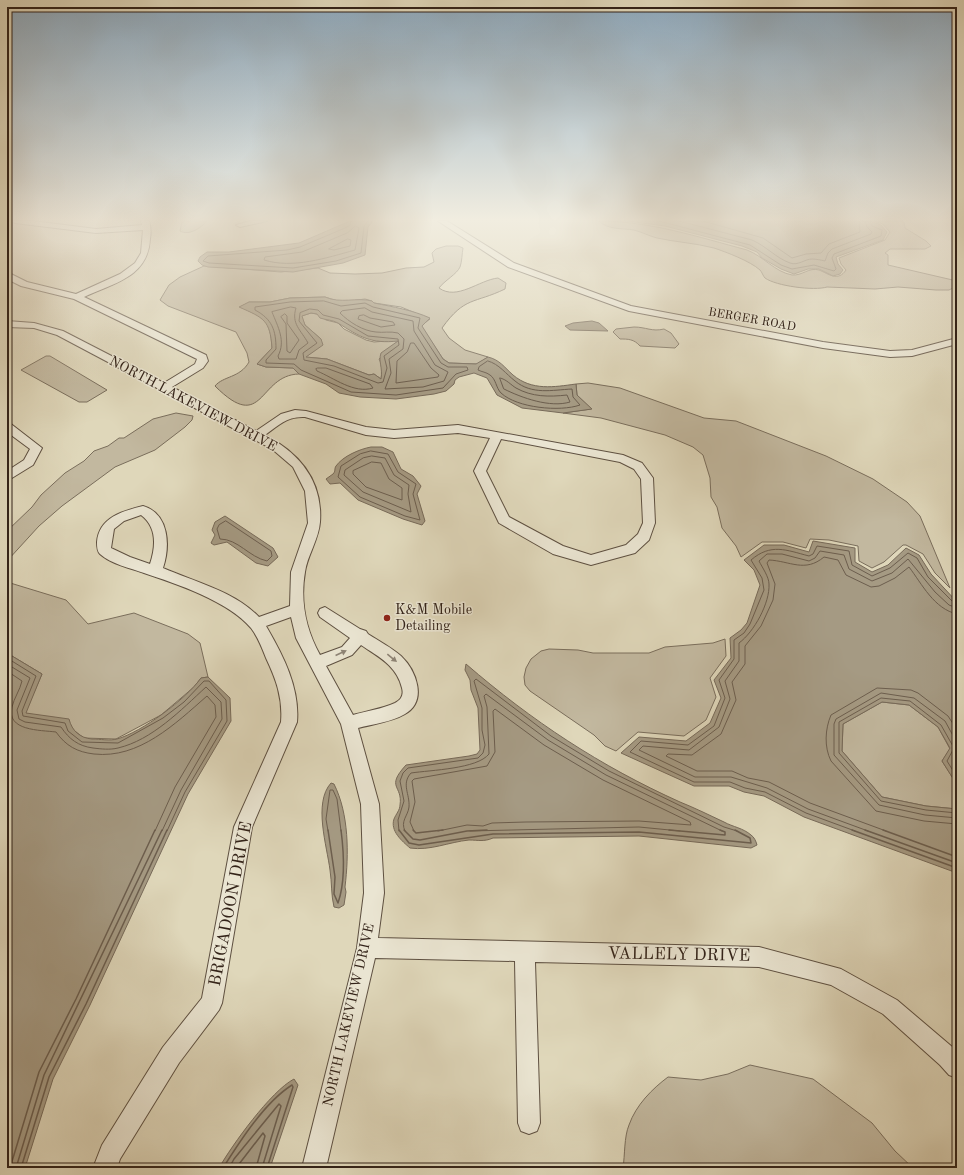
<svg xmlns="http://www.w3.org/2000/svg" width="964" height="1175" font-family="'Old Standard TT',serif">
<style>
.green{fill:#c2b89f;stroke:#7a6e5c}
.water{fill:#a59a83;stroke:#776a59;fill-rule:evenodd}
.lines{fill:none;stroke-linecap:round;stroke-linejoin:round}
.shore-far1{stroke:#6c5e4e;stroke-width:1}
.shore{stroke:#6c5e4e;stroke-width:1.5}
.minor-casing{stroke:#5e5041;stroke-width:2}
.minor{fill:#eae5d2;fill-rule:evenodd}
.oneway{fill:#8e8476}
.poi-dot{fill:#8f2418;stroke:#eae5d2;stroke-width:1.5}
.labels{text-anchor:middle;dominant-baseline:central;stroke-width:3;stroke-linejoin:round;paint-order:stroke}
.far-street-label{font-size:12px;fill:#332319;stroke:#eae5d2}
.street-label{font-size:14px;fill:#332319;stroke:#eae5d2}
.poi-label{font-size:14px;fill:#332319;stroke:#eae5d2;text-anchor:start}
.near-street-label{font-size:17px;fill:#332319;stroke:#eae5d2}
</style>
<rect width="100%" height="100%" fill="#dfd7ba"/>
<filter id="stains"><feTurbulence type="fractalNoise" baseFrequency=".005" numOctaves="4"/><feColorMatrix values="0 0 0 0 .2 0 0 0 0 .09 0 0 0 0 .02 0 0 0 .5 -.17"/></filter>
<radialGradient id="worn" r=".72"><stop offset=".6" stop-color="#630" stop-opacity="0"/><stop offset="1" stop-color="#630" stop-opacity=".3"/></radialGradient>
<g class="green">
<path d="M 182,221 L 207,221 C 201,228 189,236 180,231 Z"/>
<path d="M 599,221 C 650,221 698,237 747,250 C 763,256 775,272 792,275 C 802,276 809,267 819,270 C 829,274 838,282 846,270 L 841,264 L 839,258 L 885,240 L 890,232 L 883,224 L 874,221 L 900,221 L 904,222 L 905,228 L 926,241 L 931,246 L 925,249 L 890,249 L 885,253 L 888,255 L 888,265 L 957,281 L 957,286 L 949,290 L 936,290 L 898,287 L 875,289 L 827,287 C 814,291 776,286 765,278 C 763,276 762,272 760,270 C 750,261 726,252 714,248 C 695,243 675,242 657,238 C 649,236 642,232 634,230 C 622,228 608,230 599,221 Z"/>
<path d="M 446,246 L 458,246 L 463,248 C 462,253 462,262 460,267 C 457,274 444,281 439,288 C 457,301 479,280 498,278 L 506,283 L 505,289 C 474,304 465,296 442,328 L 449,338 L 465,350 L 488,357 L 477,364 L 449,363 L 443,359 L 421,326 L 430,319 L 401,307 L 374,303 L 372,301 L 365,299 L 341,302 L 325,297 L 290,298 L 270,302 L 249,302 L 240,307 C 266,319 270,318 272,348 L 257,364 L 266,367 L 293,368 L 299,374 C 258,375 264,435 215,386 C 223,376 240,378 249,362 L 247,353 L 236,332 L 168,306 L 160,300 L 169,285 L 180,277 L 204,266 L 281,272 L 318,268 L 330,273 L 355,274 L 382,273 L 406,268 L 424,267 L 434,262 L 432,253 L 436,249 Z"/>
<path d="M 311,313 L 317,314 L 326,320 L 338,323 L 344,329 L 366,340 L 374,342 L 399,340 L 379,359 L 383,367 L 381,379 L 374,374 L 369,375 L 327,359 L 305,357 L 315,350 L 321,339 L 305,325 L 301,316 Z"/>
<path d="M 634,327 C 646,327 652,332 664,329 L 671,333 L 679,344 L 675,348 L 640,346 C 634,339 628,339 620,339 L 613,332 L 616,329 Z"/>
<path d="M 46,356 L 50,356 L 107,390 L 87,402 L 79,402 L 21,370 Z"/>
<path d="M 588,383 L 620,388 L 704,418 L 736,421 L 826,456 L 873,479 L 907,502 L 920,516 L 950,588 L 935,573 L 923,554 L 906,545 L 903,545 L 884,562 L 872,568 L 859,561 L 858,546 L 829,540 L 810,539 L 806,548 L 783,542 L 762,542 L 741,557 L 736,546 L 722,528 L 717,507 L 711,497 L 710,478 L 703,455 L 693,447 L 665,435 L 601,418 L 563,413 L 591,409 L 577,395 L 576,384 Z"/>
<path d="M 176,413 L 193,416 L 192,420 L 185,427 L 155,450 L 115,467 L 62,506 L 39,526 L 7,561 L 7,531 L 32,507 L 41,495 L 65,473 L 84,461 L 94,451 L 108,446 L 119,438 L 124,438 L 153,419 Z"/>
<path d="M 7,582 L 66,600 L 88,624 L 134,613 L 188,634 L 200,643 L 208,677 L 201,678 L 194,687 L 161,715 L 116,739 L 84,738 L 71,728 L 25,713 L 42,674 L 7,653 Z"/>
<path d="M 725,639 L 726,656 L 710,678 L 716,697 L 706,720 L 684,736 L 638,732 L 616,751 L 605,746 L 594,735 L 530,691 L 525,685 L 524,677 L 526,668 L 531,659 L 541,651 L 549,649 L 578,650 L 593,653 L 649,653 L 665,647 L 713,643 Z"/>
<path d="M 882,702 L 909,705 L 938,727 L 950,749 L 942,761 L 954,780 L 957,809 L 926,806 L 882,797 L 842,751 L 843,724 Z"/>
<path d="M 750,1065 L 813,1079 L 872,1123 L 895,1151 L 913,1168 L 623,1168 C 625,1155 624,1137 629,1125 C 636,1105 652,1089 668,1077 L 701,1080 L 728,1074 Z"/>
</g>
<g class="water">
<path d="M 350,221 L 373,221 L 368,227 L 365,255 L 343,263 L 293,272 L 208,267 L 202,265 L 198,261 L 200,257 L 207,252 L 229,252 L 299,243 Z"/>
<path d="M 627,221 L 871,221 L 881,225 L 887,232 L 883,240 L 836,257 L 838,264 L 843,270 L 840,274 L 833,276 L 819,269 L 808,269 L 794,274 L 781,269 L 762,258 L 757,252 L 742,246 L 665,226 Z"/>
<path d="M 325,297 C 341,304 356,297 372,301 L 374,303 C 394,307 412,310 430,318 L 422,326 L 443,359 L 449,363 L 476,364 L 488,357 C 500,360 504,367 513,375 C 532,391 554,387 576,384 L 577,395 L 592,409 L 563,413 L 522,408 L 497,395 L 487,378 L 474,373 L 459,377 L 455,380 L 454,384 L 446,391 L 434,394 L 396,399 L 360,397 L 339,393 L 326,384 L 299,374 L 293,368 L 266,367 L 257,364 L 272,348 C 270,320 264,318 239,307 L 249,302 L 270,302 L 290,298 ZM 311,313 L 317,314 L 320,318 C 326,320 333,320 338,323 C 360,337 371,344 398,341 L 381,353 C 378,362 383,367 381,379 L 374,374 L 369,375 L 327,359 L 306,357 L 323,345 L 321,339 L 305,325 L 302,316 Z"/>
<path d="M 592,321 L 599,323 L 608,331 L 570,330 L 565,326 L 573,323 Z"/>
<path d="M 371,447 L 382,447 L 393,452 L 401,469 L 413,476 L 421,486 L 417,494 L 425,521 L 422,525 L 403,519 L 358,500 L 340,483 L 330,484 L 326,479 L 333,474 C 336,471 334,469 336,466 C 343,456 360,449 371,447 Z"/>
<path d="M 225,516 L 273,548 L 278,557 L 268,566 L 256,563 L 227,542 L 214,545 L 211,543 L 215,535 L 212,530 L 215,522 Z"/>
<path d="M 813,541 L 855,548 L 855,562 L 872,572 L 888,565 L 906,548 L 919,555 L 931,574 L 957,602 L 957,795 L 954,780 L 942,761 L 950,748 L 938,727 L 909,705 L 882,702 L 843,724 L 842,751 L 882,797 L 926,806 L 957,809 L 957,873 L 804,817 L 764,796 L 744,792 L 729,786 L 694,786 L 621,753 L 639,737 L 686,741 L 710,723 L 721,698 L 714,680 L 731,658 L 730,638 L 741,630 L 747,623 L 760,585 L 754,570 L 744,560 L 764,545 L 784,545 L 809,552 Z"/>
<path d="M 7,653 L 42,674 L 26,713 L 69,719 C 72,731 80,738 92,739 C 100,739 110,741 117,739 C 142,732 186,699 201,678 L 208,677 L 230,698 L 231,721 L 188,794 L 90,1005 L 53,1079 L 25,1168 L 7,1168 Z"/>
<path d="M 466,664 C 532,721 600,766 680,802 C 695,808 709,815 724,822 C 733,827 743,828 751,835 C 754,837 756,841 757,845 L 751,848 L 639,836 L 493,838 C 484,842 478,840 469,840 C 449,842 430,851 410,848 C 402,841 390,831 394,819 C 396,814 400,810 400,805 C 403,785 385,788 406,765 L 469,756 L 477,754 L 480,750 L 478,708 L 471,690 L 470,680 L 465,670 Z"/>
<path d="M 331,783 L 334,784 C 349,814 349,854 345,887 L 346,892 L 344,905 L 339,908 L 334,907 C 331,895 332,883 330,870 C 327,846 313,803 331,783 Z"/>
<path d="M 294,1079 L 298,1085 L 270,1168 L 219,1168 C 232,1145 271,1091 294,1079 Z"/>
</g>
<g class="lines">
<g class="shore-far1">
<path d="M 351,221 L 350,225 L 345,228 L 300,247 L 287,250 L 208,256 L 203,261 L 209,263 L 293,268 L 336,261 L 361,253 L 364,226 L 368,221"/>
<path d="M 659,221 L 750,245 L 781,265 L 792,269 L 814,265 L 834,271 L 836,269 L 832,258 L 834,254 L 881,236 L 882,230 L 872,226 L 870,221"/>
<path d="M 679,221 L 752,240 C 766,246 776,258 790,263 C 798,266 805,259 812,259 C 816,259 821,260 825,261 L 828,253 L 832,249 L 871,234 L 872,232 L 867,227 L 865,221"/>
<path d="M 703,221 L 763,238 L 792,258 L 806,254 L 821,253 L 829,244 L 860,232 L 859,221"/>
<path d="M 356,226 L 359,228 L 355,250 C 326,258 293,269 264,260 L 265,257 L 302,252 L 347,233 Z"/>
<path d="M 348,239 L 351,240 L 350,246 L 334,250 L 329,249 Z"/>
<path d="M 324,301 L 341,306 L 365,303 L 373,307 L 420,318 L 418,328 L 441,363 L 448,367 L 467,367 L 468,370 L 456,374 L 443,388 L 396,395 L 351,392 L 301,370 L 294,364 L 266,363 L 266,360 L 276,349 C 276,330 272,319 255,310 L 255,307 L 290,302 Z"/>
<path d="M 291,307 L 296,308 C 291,324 301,330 308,343 L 299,350 L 296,359 L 279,359 L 278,356 C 286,341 278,327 272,312 Z"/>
<path d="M 365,308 L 372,312 L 413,321 L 414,331 L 435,365 L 448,372 L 444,381 L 423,387 L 385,389 L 391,373 L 389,359 L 403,349 L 404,339 L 398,333 C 390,331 383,333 376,332 C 363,331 349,322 340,313 L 342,311 Z"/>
<path d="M 310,309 L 318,310 L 323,315 L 339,319 L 368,336 L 398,339 L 399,345 L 384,356 L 387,368 L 383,382 L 378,383 L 334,366 L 304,360 L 303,353 L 317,343 L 299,321 L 300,313 Z"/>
<path d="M 285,314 L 287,316 L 287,323 L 299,340 L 290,353 L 287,351 L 286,324 L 281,317 Z"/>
<path d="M 364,315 L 370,318 L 393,322 L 395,325 L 381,327 L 358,319 L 359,316 Z"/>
<path d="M 411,343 L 414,343 L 431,368 L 439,375 L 438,377 L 396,383 L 397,361 L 407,352 Z"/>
<path d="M 488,361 C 499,364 506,374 515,381 C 532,395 552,390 572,389 L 573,397 L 580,405 C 560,412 517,408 501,393 C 496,388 496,379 490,375 C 486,372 482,372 478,370 L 479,367 Z"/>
<path d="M 318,368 L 326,368 L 370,384 L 373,388 C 354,394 334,378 317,371 L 316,369 Z"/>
<path d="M 500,378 C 506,379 511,385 516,388 C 532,397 549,397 567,395 L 570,402 C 550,408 522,398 504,389 Z"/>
<path d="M 371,451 L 388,454 L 398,472 L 416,484 L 413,494 L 420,520 L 405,516 L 360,497 L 338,477 L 341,466 L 360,454 Z"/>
<path d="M 372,456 L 385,458 L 394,475 L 409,485 L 408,494 L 411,512 L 363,492 L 344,475 L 345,470 L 363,458 Z"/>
<path d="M 372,462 L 381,463 L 389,479 L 402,488 L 402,500 L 366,487 L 353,474 L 353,471 Z"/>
<path d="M 226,521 L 271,551 L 272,556 L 267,561 C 249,557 238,539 220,539 L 217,529 L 219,525 Z"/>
<path d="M 7,658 L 36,676 L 22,711 L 23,716 L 65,723 L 68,731 L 82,742 L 118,743 L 163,718 L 184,702 L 204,681 L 209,681 L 226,700 L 227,721 L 185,792 L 167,831"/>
<path d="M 7,664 L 30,678 L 17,710 L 19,719 L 25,722 L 61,727 C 69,739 78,746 93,748 C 101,749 110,750 118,748 C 152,740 181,710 206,687 L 221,702 L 222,719 L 181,790 L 162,831"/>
<path d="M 7,671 L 22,681 C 20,690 14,698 12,707 C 6,731 40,730 56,732 C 66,746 77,752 94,754 C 139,759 175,724 207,696 L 215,705 L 216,717 L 175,787 L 155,831"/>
<path d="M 957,730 L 948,716 L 918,693 L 911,690 L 877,688 L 831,715 C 825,729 824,747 831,761 L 876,811 L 924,821 L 957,824"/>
<path d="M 957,743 L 945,721 L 914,698 L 881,693 L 836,719 L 834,724 L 834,755 L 879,805 L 925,815 L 957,818"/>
<path d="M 957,777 L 947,761 L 954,748 L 941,725 L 910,701 L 881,698 L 839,722 L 839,753 L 881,801 L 926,810 L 957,813"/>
<path d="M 328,831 L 326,819 L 330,790 L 333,790 L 337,799 L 341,831"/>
<path d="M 399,831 L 398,820 L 404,801 L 400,781 L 403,773 L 408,768 L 478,758 L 483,753 L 485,745 L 482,730 L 482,708 L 474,681 L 476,679 L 551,736 L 609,771 L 724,827 L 737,831"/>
<path d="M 405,831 C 400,821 408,816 409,807 C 410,794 401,784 411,773 C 431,770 477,769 489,754 L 487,707 L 484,696 L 486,694 L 548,740 L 606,775 L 722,831"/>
<path d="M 414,831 L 410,822 L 415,802 L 412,781 L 414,779 L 487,766 L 495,752 L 493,711 L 495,709 L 544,745 L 603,780 L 690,822 L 691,825 L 639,821 L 526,822 L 492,823 L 483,826 L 467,825 L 438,831"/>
<path d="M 470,831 L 639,827 L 680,831"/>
<path d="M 855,831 L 806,813 L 765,792 L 745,788 L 730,782 L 694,782 L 630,752 L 641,741 L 688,745 L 714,726 L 725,698 L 719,680 L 734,659 L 734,640 L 744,633 L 750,624 L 764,590 L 762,578 L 751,560 C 771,543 786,550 809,556 L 813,554 L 817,546 L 849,551 L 852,565 L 872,576 L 890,568 L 908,553 L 917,558 L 928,577 L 953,602 L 957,603"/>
<path d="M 868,831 L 808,809 L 767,788 L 731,777 L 695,777 L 639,750 L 643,746 L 689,750 L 719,727 L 730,699 L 725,681 L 739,661 L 739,643 C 754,632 770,603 769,584 C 769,577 762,567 759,561 L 767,554 L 782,554 L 809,561 L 815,558 L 820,551 L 844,555 L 849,569 L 872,581 L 892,573 L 908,559 L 935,592 L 949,605 L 957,608"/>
<path d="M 886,831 L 810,803 L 769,782 L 748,778 L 732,771 L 697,771 L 666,756 L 668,754 L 692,755 L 721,734 L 736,700 L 732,682 L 745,664 L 745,646 L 761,626 L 773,600 L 775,584 L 767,563 L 769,560 C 790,561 805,573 824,557 L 838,560 L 846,575 L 871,587 L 879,586 L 895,578 L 909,567 C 922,584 934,609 957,614"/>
</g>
<g class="shore">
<path d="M 328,830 L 335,877 L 334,894 L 338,903 C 346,880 344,853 341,830"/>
<path d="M 399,830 L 409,843 L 419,845 L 493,834 L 639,832 L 751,843 L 750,838 L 735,830"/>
<path d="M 404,830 L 413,839 L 420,840 L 467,831 L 487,830"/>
<path d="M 413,830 L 416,833 L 443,830"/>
<path d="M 669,830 L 725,835 L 725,832 L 720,830"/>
<path d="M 852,830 L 957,868"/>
<path d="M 865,830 L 957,863"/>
<path d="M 883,830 L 957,857"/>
<path d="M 10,1168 L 39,1072 L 76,999 L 155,830"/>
<path d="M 16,1168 L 44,1075 L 162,830"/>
<path d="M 21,1168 L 49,1077 L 86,1004 L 167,830"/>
<path d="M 223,1168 C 240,1141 265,1102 292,1085 L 293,1087 L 267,1168"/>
<path d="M 229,1168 L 234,1159 L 279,1104 L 281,1106 L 262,1168"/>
<path d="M 236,1168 L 263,1133 L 265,1136 L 256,1168"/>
</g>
<defs>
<g id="minor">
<path d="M 11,221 L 33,221 L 96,229 L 142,225 L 141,221 L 149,221 C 151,227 151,233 150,239 C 148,277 114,283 84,297 L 206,355 L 208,361 L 203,368 L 172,387 L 256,431 L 281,414 L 295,410 L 306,411 L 366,427 L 394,430 L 458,425 L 623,455 L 642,463 L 653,478 L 655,523 L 649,540 L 635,553 L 591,565 L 553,554 L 499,523 L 474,471 L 490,438 L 458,433 L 394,438 L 366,435 L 305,417 C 287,416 279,425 265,435 C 299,453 323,481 320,522 C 319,539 307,556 305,572 C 300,601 306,630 320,655 L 342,647 L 350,638 L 320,617 L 318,613 L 320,609 L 325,607 L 360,629 L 366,631 L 368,634 C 379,641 392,648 401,656 C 416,670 428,701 405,714 C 392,722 373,724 358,728 L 379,804 L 384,893 L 378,938 L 759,947 L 841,969 L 897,1000 L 957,1051 L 957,1078 L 949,1075 L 940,1065 L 883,1014 L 831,985 L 759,967 L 535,962 L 540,1123 L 537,1131 L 529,1134 L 521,1131 L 518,1123 L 515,961 L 375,958 L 326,1168 L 302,1168 L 357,948 L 364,893 L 361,804 L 341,724 L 296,638 L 291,617 L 266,626 C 283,655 300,688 297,722 L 252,827 L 222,1003 L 219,1010 L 179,1063 L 120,1159 L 117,1168 L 93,1168 L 102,1145 L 163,1047 L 202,998 L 234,827 L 281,722 C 283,698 276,679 266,658 C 262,648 258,637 251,628 C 228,601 177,584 144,573 C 130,568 111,564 100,554 C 97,551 97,546 97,542 C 99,517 123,511 143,506 C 170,514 170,547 163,568 C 195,582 234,591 259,617 L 290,606 L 291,572 L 308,523 L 305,491 L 293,467 L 272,449 L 57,335 L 34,328 L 7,327 L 7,321 L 34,323 L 63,331 L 164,383 L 195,364 L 197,359 L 74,299 L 21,286 L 7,279 L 7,272 L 27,282 L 76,294 L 120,274 L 135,263 L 141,253 L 143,230 L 96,233 L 15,223 ZM 501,439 L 620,462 L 634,469 L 641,479 L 643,523 L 638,534 L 626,545 L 591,555 L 563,546 L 509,517 L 486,471 ZM 141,515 C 157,527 156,546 150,564 L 130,557 L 111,548 L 114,529 L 124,521 ZM 361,645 C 379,657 397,666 402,688 C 404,695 401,700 395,703 C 382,709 366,711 353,715 L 326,666 L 352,655 Z"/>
<path d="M 250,221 L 267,221 L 240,227 L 236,225 Z"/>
<path d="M 438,221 L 447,221 L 514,263 L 631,306 L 823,342 L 890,351 L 912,350 L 957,338 L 957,344 L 912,356 L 890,357 L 823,348 L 629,311 L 508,267 Z"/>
<path d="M 7,423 L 11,424 L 42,448 L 33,465 L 7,481 L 7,471 L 24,460 L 30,449 L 7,432 Z"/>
</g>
</defs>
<use href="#minor" class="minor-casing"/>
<use href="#minor" class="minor"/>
</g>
<defs><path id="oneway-solid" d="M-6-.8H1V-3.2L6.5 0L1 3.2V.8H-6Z"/></defs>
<g class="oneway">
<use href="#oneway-solid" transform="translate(341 653) rotate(-25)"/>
<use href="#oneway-solid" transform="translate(392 658) rotate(39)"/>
</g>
<linearGradient id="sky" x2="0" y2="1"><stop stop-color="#8daac0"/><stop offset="0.57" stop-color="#f1ede0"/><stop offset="1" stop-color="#f1ede0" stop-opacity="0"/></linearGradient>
<rect width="964" height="385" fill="url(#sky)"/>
<circle class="poi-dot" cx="387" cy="618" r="4"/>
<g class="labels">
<g class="far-street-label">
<text transform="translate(752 320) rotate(10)">BERGER ROAD</text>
</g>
<g class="street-label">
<text transform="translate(193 404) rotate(28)">NORTH LAKEVIEW DRIVE</text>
<text transform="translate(349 1015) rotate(-77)">NORTH LAKEVIEW DRIVE</text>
</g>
<g class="poi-label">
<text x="395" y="610">K&amp;M Mobile<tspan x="395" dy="16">Detailing</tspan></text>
</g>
<g class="near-street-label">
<text transform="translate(231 904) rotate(-79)">BRIGADOON DRIVE</text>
<text transform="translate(679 955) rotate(1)">VALLELY DRIVE</text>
</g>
</g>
<rect width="964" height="1175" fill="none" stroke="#dfd7ba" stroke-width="24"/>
<rect x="8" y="8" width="948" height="1159" fill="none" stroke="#332319" stroke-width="2"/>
<rect x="12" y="12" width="940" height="1151" fill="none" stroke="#332319"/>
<rect width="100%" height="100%" filter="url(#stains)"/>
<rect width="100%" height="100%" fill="url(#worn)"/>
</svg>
